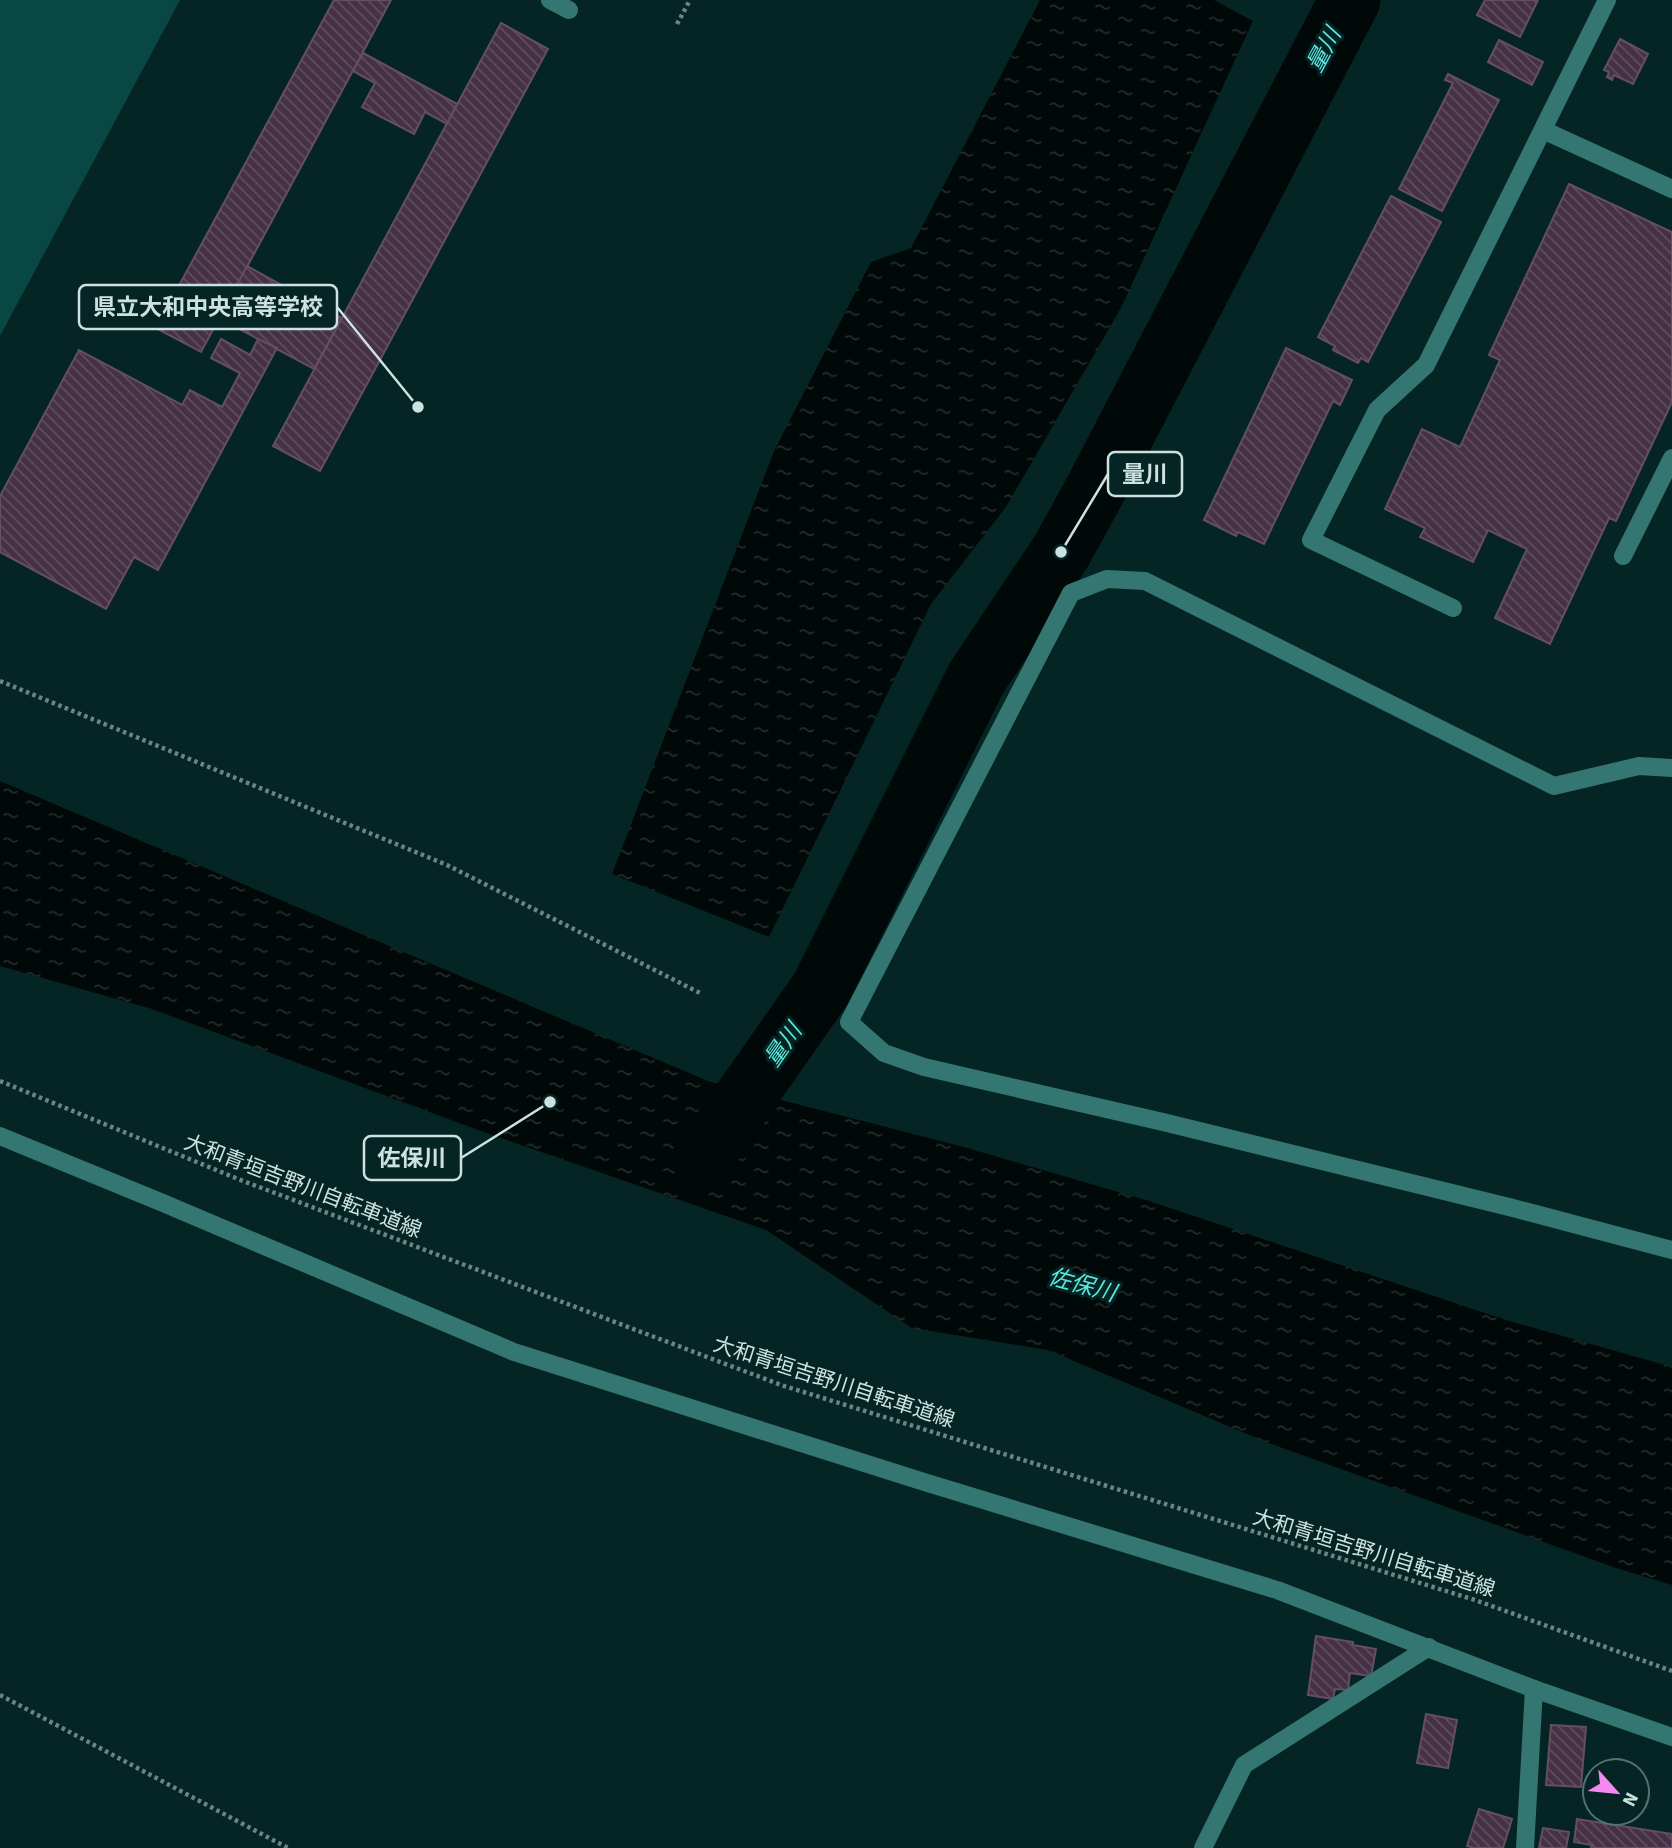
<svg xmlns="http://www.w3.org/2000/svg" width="1672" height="1848" font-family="'Source Sans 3','Noto Sans JP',sans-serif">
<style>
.garden{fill:#094744}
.water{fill:url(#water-ripples)}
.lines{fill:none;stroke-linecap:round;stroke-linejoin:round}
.river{stroke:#010808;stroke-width:61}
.building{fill:url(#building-back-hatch);stroke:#654e64;stroke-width:2}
.path{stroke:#6b8584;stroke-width:4.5;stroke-dasharray:3.5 3.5;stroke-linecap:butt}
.minor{stroke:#347672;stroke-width:18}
.labels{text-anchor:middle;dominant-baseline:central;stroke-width:6;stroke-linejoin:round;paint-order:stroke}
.street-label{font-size:21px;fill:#cde2e0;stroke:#052524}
.water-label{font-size:23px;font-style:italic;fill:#5de7df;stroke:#052524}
.leader{fill:none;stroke:#cde2e0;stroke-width:2.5}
.callout-dot{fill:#cde2e0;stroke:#052524;stroke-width:2.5}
.callout{fill:#052524;stroke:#cde2e0;stroke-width:2.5}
.callout-label{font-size:23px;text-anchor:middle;font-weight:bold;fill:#cde2e0}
</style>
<defs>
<pattern id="water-ripples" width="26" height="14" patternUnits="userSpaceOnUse" patternTransform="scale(1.75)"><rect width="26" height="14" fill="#010808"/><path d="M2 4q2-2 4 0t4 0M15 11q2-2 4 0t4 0" fill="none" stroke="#252c2c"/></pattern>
<pattern id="building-back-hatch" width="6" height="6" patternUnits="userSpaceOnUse" patternTransform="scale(1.75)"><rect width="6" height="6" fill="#453044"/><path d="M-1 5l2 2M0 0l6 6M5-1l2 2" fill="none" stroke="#5f4e5f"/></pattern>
</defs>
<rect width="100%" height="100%" fill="#052524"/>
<path class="garden" d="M 0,0 L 180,0 L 0,336 Z"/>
<g class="water">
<path d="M 1040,0 L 1214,0 L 1253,21 L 1121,308 L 1006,507 L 931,604 L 769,937 L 612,874 L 774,451 L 871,262 L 911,248 Z"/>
<path d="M 0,781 L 708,1081 L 960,1146 L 1146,1200 L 1506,1320 L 1672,1367 L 1672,1585 L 1616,1568 L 1266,1442 L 1048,1350 L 912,1328 L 766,1230 L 478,1130 L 152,1009 L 0,966 Z"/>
</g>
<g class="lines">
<path class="river" d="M 702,1159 L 821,989 L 977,677 L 1061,552 L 1094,492 L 1350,0"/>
</g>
<g class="building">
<path d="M 334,0 L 391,0 L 201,352 L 156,328 Z"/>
<path d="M 1485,0 L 1538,0 L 1520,37 L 1477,15 Z"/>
<path d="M 501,23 L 548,49 L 320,471 L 273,446 Z"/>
<path d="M 1620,39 L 1648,54 L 1633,84 L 1614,75 L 1612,80 L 1607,77 L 1609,72 L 1604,70 Z"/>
<path d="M 1499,40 L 1543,62 L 1532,85 L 1488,62 Z"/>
<path d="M 363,53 L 457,104 L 447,124 L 425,112 L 414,134 L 362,107 L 375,83 L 353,71 Z"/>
<path d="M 1448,74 L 1499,100 L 1442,211 L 1399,189 L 1453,83 L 1445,80 Z"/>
<path d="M 1569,184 L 1672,232 L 1672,402 L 1616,521 L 1609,518 L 1550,644 L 1495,618 L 1527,549 L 1488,530 L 1473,562 L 1420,537 L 1425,528 L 1385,509 L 1422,429 L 1460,447 L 1500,360 L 1489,355 Z"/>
<path d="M 1391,196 L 1441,222 L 1368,362 L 1361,358 L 1358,363 L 1333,350 L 1335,346 L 1318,337 Z"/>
<path d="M 247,266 L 342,318 L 314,369 L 219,318 Z"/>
<path d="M 221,339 L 250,355 L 258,339 L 277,348 L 158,570 L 134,557 L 106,609 L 0,552 L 0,496 L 79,350 L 182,405 L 190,390 L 222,407 L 240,373 L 211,358 Z"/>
<path d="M 1286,348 L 1352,380 L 1340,405 L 1333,401 L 1264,544 L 1238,532 L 1236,536 L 1204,520 Z"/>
<path d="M 1316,1636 L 1353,1642 L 1353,1645 L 1376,1649 L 1371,1676 L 1350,1673 L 1348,1690 L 1335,1689 L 1333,1699 L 1308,1695 Z"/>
<path d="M 1426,1714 L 1457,1720 L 1448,1768 L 1417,1763 Z"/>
<path d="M 1551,1725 L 1586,1727 L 1581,1787 L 1546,1785 Z"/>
<path d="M 1479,1809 L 1512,1819 L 1503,1848 L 1474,1848 L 1467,1846 Z"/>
<path d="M 1577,1819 L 1672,1834 L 1672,1848 L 1595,1848 L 1591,1847 L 1592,1845 L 1574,1842 Z"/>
<path d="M 1543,1828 L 1569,1832 L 1566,1848 L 1539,1848 Z"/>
</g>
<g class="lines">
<g class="path">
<path d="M 677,24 L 690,0"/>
<path d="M 0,681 L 447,865 L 700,993"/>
<path d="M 0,1081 L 238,1179 L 781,1385 L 1475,1600 L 1672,1671"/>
<path d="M 0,1695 L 288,1848"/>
</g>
<g class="minor">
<path d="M 550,0 L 569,10"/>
<path d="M 1543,130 L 1672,189"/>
<path d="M 1623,556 L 1672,458"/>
<path d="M 1453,608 L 1311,540 L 1377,410 L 1426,365 L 1607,0"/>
<path d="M 1672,768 L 1639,766 L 1554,786 L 1145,581 L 1107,579 L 1071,593 L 849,1022 L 884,1053 L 924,1067 L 1163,1122 L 1513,1208 L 1672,1250"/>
<path d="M 0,1136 L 163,1203 L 514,1352 L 921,1481 L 1277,1590 L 1534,1689 L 1672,1737"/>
<path d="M 1203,1848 L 1244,1765 L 1429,1647"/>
<path d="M 1525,1848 L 1534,1689"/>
</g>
</g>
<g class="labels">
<g class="street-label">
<text transform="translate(303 1186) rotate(21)">大和青垣吉野川自転車道線</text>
<text transform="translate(834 1382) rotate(18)">大和青垣吉野川自転車道線</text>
<text transform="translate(1374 1553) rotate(17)">大和青垣吉野川自転車道線</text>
</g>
<g class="water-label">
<text transform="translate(1324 50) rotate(-62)">量川</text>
<text transform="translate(783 1045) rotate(-55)">量川</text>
<text transform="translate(1082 1285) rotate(15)">佐保川</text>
</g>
</g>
<path class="leader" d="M418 407L337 307M1061 552L1108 474M550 1102L461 1158"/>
<g class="callout-dot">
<circle cx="418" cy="407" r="7"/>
<circle cx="1061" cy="552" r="7"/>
<circle cx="550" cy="1102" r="7"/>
</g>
<g class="callout">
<rect x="79" y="285" width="258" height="44" rx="7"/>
<rect x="1108" y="452" width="74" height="44" rx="7"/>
<rect x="364" y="1136" width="97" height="44" rx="7"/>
</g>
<g class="callout-label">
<text x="208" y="315">県立大和中央高等学校</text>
<text x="1145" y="482">量川</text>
<text x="412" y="1166">佐保川</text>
</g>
<g transform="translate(1616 1792) rotate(117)"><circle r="33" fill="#052524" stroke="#55716f" stroke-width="2"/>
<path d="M0-5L12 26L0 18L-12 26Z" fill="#f38af1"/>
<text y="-10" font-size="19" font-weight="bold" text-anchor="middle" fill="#cde2e0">N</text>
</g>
</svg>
